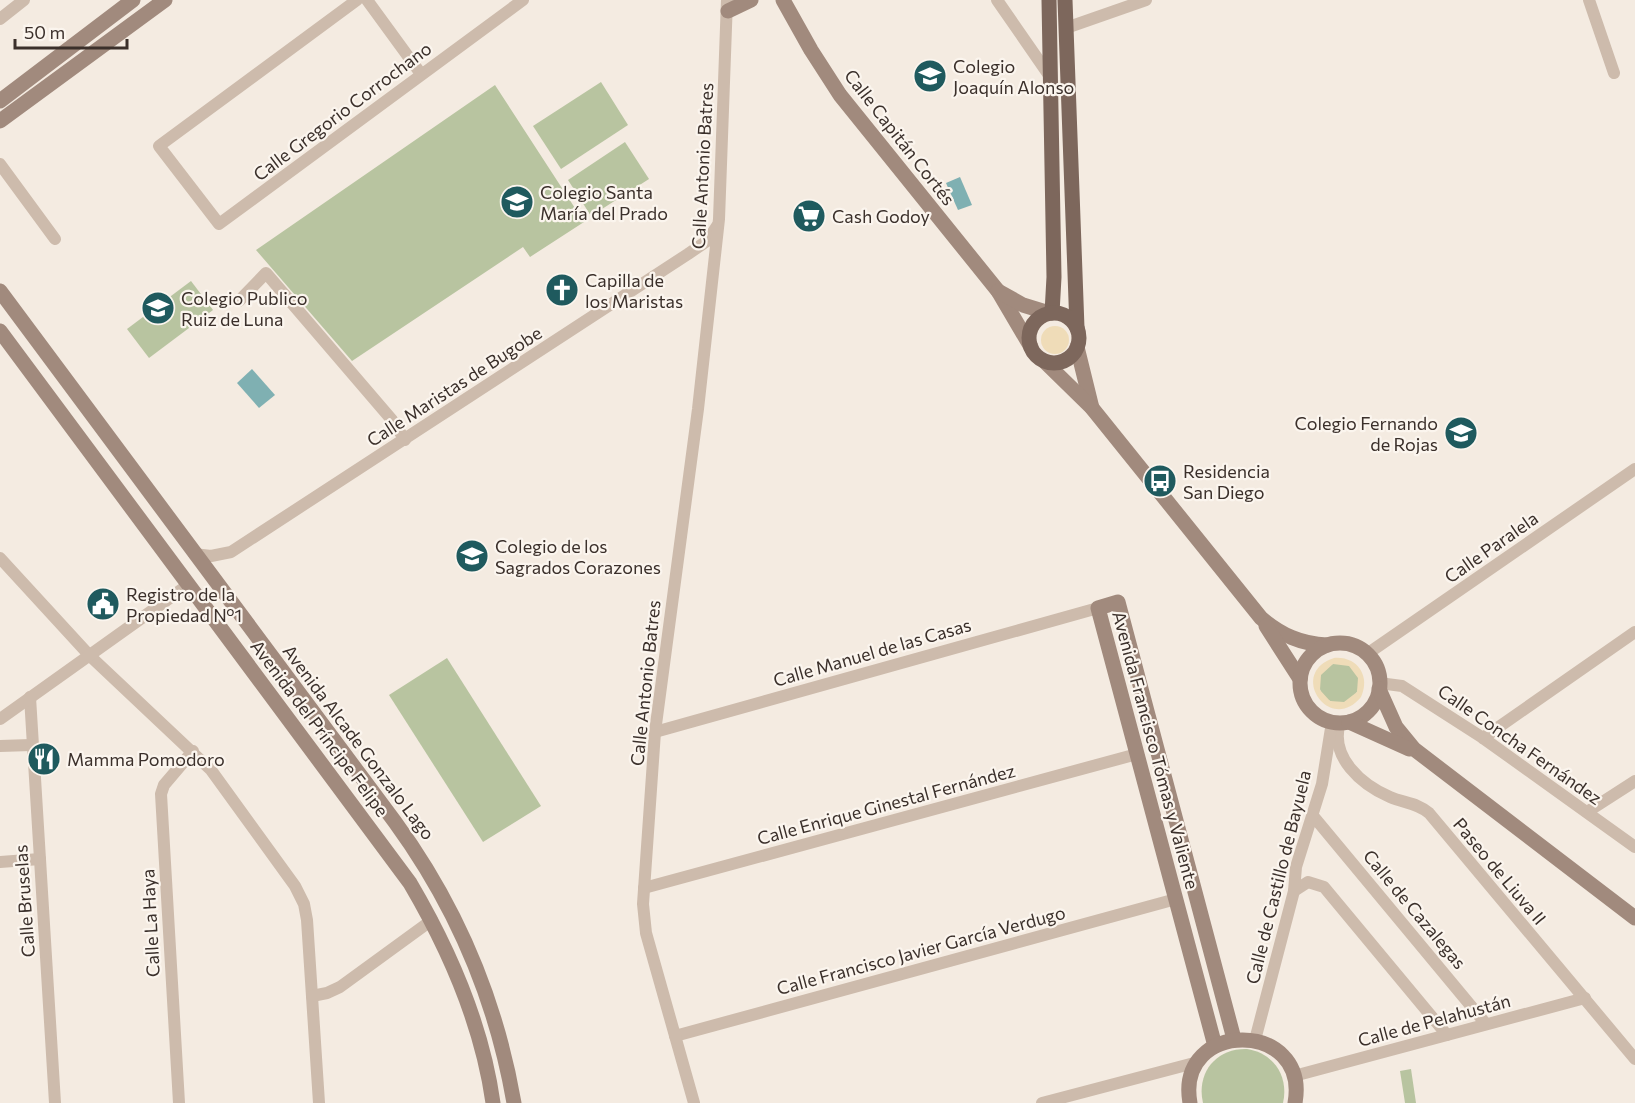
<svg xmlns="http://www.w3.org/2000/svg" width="1635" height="1103" font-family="Commissioner,sans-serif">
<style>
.green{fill:#b8c4a0}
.sand{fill:#efdcb8;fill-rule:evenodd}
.water{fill:#7fb0b2}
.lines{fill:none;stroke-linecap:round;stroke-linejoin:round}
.street{stroke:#cdbbac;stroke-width:12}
.secondary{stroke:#a18a7d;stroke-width:15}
.primary{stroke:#7d675c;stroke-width:15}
.labels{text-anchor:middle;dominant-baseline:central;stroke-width:4.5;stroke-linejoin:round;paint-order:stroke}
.poi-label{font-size:18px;fill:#3b302b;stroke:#fbf5ee;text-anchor:start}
.street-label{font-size:18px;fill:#3b302b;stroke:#fbf5ee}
</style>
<rect width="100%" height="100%" fill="#f4ebe1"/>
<g class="green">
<path d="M 601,82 L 628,125 L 561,169 L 533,126 Z"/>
<path d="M 495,85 L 584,222 L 530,257 L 523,247 L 352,361 L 256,250 Z"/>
<path d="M 625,142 L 649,179 L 591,216 L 568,180 Z"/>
<path d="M 191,281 L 213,310 L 149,358 L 127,329 Z"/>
<path d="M 447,658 L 541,806 L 483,842 L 389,695 Z"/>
<circle cx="1339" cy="683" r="20"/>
<path d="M 1247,1049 C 1274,1053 1289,1077 1283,1103 L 1203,1103 C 1196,1073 1216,1048 1247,1049 Z"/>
<path d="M 1411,1069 L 1416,1103 L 1405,1103 L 1400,1071 Z"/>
</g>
<g class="sand">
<circle cx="1055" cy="340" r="14"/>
<path d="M 1334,658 C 1357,656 1371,676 1361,697 C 1330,735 1287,673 1334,658 ZM 1333,664 L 1349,666 L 1358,678 L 1357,692 L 1344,702 L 1330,701 L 1320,690 L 1321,675 Z"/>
</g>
<g class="water">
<path d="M 960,177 L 972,205 L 958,210 L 946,183 Z"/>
<path d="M 252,369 L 275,395 L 259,408 L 237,383 Z"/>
</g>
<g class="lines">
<g class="street">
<path d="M 357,0 L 159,146 L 219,224 L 523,0"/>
<path d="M 367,0 L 421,74"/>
<path d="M 997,0 L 1051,78"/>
<path d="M 1589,0 L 1614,73"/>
<path d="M 0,19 L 24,0"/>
<path d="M 1066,28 L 1146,0"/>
<path d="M 0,164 L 55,239"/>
<path d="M 239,301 L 266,273 L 392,420 L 405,440"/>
<path d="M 194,554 L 211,556 L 231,552 L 688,254 L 707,241 L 717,226"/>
<path d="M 0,558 L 90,656 L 211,770 L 295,886 L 304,904 L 307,920 L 319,1103"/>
<path d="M 1367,654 L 1635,469"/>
<path d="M 1379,683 L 1402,686 L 1483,738 L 1635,847"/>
<path d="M 30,697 L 55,1103"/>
<path d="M 0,719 L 188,585"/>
<path d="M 1340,723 C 1329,757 1362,785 1390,797 C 1404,803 1418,803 1429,813 L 1635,1059"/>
<path d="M 655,732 L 1098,608"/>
<path d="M 1483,738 L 1635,632"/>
<path d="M 0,746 L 31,745"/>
<path d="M 1587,812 L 1635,781"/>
<path d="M 1314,817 L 1486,1024"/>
<path d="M 0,862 L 40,859"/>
<path d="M 644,888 L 1137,754"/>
<path d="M 1294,891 L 1308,882 L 1324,887 L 1447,1035"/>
<path d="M 312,996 L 327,993 L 340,987 L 432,920"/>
<path d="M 675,1036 L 1176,899"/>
<path d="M 1255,1040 L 1294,891 L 1296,867 L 1322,784 L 1332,722"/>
<path d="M 1294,1076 L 1585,998"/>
<path d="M 179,1103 L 161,794 L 164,785 L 193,751"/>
<path d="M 694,1103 L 646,933 L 643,904 L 655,732 L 698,409 L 719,219 L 727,0"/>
<path d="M 1042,1103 L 1198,1062"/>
</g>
<g class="secondary">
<path d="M 783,0 L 811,50 L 840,95 L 998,291 L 1031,347"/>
<path d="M 728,11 L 751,0"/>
<path d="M 0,101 L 133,0"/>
<path d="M 0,121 L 165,0"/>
<path d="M 0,291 L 395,822 C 457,907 496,999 514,1103"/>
<path d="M 998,291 L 1023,305 L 1049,313"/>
<path d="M 0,331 L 410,883 C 450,951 482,1024 493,1103"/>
<path d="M 1077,347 L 1092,408"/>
<path d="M 1044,361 L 1092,408 L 1261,618 C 1281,635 1301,644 1327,645"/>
<path d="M 1266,626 L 1300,679"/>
<circle cx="1340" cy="683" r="40"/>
<path d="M 1379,689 L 1396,727 L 1414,749 L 1635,918"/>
<path d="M 1349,722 L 1409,749"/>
<path d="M 1215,1046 L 1098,608 L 1118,602 L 1234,1039"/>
<path d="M 1190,1103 C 1175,1019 1310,1019 1295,1103"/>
</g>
<g class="primary">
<path d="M 1049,0 L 1054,277 L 1052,313"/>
<path d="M 1065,0 L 1077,328"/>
<circle cx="1054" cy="338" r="25"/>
</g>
</g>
<defs>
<symbol id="school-disc" viewBox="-11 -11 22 22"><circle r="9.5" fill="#1f5a5e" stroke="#fbf5ee"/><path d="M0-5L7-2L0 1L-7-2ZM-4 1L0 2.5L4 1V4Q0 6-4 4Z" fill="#fff"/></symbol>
<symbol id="supermarket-disc" viewBox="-11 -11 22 22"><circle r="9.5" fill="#1f5a5e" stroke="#fbf5ee"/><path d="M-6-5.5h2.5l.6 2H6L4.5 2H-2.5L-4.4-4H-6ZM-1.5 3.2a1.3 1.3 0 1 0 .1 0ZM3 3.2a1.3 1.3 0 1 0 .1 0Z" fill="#fff"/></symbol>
<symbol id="church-disc" viewBox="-11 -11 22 22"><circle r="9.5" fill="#1f5a5e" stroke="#fbf5ee"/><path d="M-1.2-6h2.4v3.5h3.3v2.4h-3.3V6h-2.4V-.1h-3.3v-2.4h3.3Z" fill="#fff"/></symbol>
<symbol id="bus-disc" viewBox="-11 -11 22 22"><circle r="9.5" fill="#1f5a5e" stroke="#fbf5ee"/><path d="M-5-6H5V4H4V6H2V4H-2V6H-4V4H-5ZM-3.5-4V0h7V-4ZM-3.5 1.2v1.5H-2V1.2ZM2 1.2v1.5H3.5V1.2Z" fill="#fff"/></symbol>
<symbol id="civic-disc" viewBox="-11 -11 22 22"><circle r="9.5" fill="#1f5a5e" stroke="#fbf5ee"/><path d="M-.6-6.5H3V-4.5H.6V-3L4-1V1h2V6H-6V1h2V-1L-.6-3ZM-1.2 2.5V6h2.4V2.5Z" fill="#fff"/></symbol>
<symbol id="restaurant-disc" viewBox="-11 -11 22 22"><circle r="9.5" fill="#1f5a5e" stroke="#fbf5ee"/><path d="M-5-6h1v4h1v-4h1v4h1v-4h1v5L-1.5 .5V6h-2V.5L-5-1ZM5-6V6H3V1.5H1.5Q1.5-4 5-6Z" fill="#fff"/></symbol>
</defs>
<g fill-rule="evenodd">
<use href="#school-disc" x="911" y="57" width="38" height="38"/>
<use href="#school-disc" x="498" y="183" width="38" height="38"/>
<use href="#supermarket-disc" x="790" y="197" width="38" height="38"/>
<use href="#church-disc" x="543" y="271" width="38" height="38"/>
<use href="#school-disc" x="139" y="289" width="38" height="38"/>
<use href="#school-disc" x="1442" y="414" width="38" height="38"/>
<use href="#bus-disc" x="1141" y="462" width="38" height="38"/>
<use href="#school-disc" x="453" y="537" width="38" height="38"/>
<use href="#civic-disc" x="84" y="585" width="38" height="38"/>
<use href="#restaurant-disc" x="25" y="740" width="38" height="38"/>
</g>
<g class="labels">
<g class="poi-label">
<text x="953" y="66">Colegio<tspan x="953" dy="21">Joaquín Alonso</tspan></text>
<text x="540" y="192">Colegio Santa<tspan x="540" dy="21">María del Prado</tspan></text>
<text x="832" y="216">Cash Godoy</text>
<text x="585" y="280">Capilla de<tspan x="585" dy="21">los Maristas</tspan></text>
<text x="181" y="298">Colegio Publico<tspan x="181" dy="21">Ruiz de Luna</tspan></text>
<text x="1438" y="423" text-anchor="end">Colegio Fernando<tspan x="1438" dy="21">de Rojas</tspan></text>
<text x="1183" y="471">Residencia<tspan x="1183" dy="21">San Diego</tspan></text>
<text x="495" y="546">Colegio de los<tspan x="495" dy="21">Sagrados Corazones</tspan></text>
<text x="126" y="594">Registro de la<tspan x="126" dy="21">Propiedad Nº1</tspan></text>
<text x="67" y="759">Mamma Pomodoro</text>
</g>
<g class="street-label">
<text transform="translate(342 111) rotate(-37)">Calle Gregorio Corrochano</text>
<text transform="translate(900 137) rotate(52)">Calle Capitán Cortés</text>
<text transform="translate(702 166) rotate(-87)">Calle Antonio Batres</text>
<text transform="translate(454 386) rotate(-33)">Calle Maristas de Bugobe</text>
<text transform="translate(1491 547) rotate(-35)">Calle Paralela</text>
<text transform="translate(872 652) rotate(-16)">Calle Manuel de las Casas</text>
<text transform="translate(645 683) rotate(-84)">Calle Antonio Batres</text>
<text transform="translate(320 728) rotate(53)">Avenida del Príncipe Felipe</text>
<text transform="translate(359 742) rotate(53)">Avenida Alcade Gonzalo Lago</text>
<text transform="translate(1520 744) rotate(35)">Calle Concha Fernández</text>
<text transform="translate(1156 750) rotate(75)">Avenida Francisco Tómas y Valiente</text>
<text transform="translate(886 804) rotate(-15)">Calle Enrique Ginestal Fernández</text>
<text transform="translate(1500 871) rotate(50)">Paseo de Liuva II</text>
<text transform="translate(1278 877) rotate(-76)">Calle de Castillo de Bayuela</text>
<text transform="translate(24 901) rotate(-94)">Calle Bruselas</text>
<text transform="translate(1415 909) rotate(50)">Calle de Cazalegas</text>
<text transform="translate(150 923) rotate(-93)">Calle La Haya</text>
<text transform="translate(921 950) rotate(-15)">Calle Francisco Javier García Verdugo</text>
<text transform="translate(1434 1020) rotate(-15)">Calle de Pelahustán</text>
</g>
</g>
<path d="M15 39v9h112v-9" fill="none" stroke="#3b302b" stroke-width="3"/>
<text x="24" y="39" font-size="18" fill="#3b302b" stroke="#fbf5ee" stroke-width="4.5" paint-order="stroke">50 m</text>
</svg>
